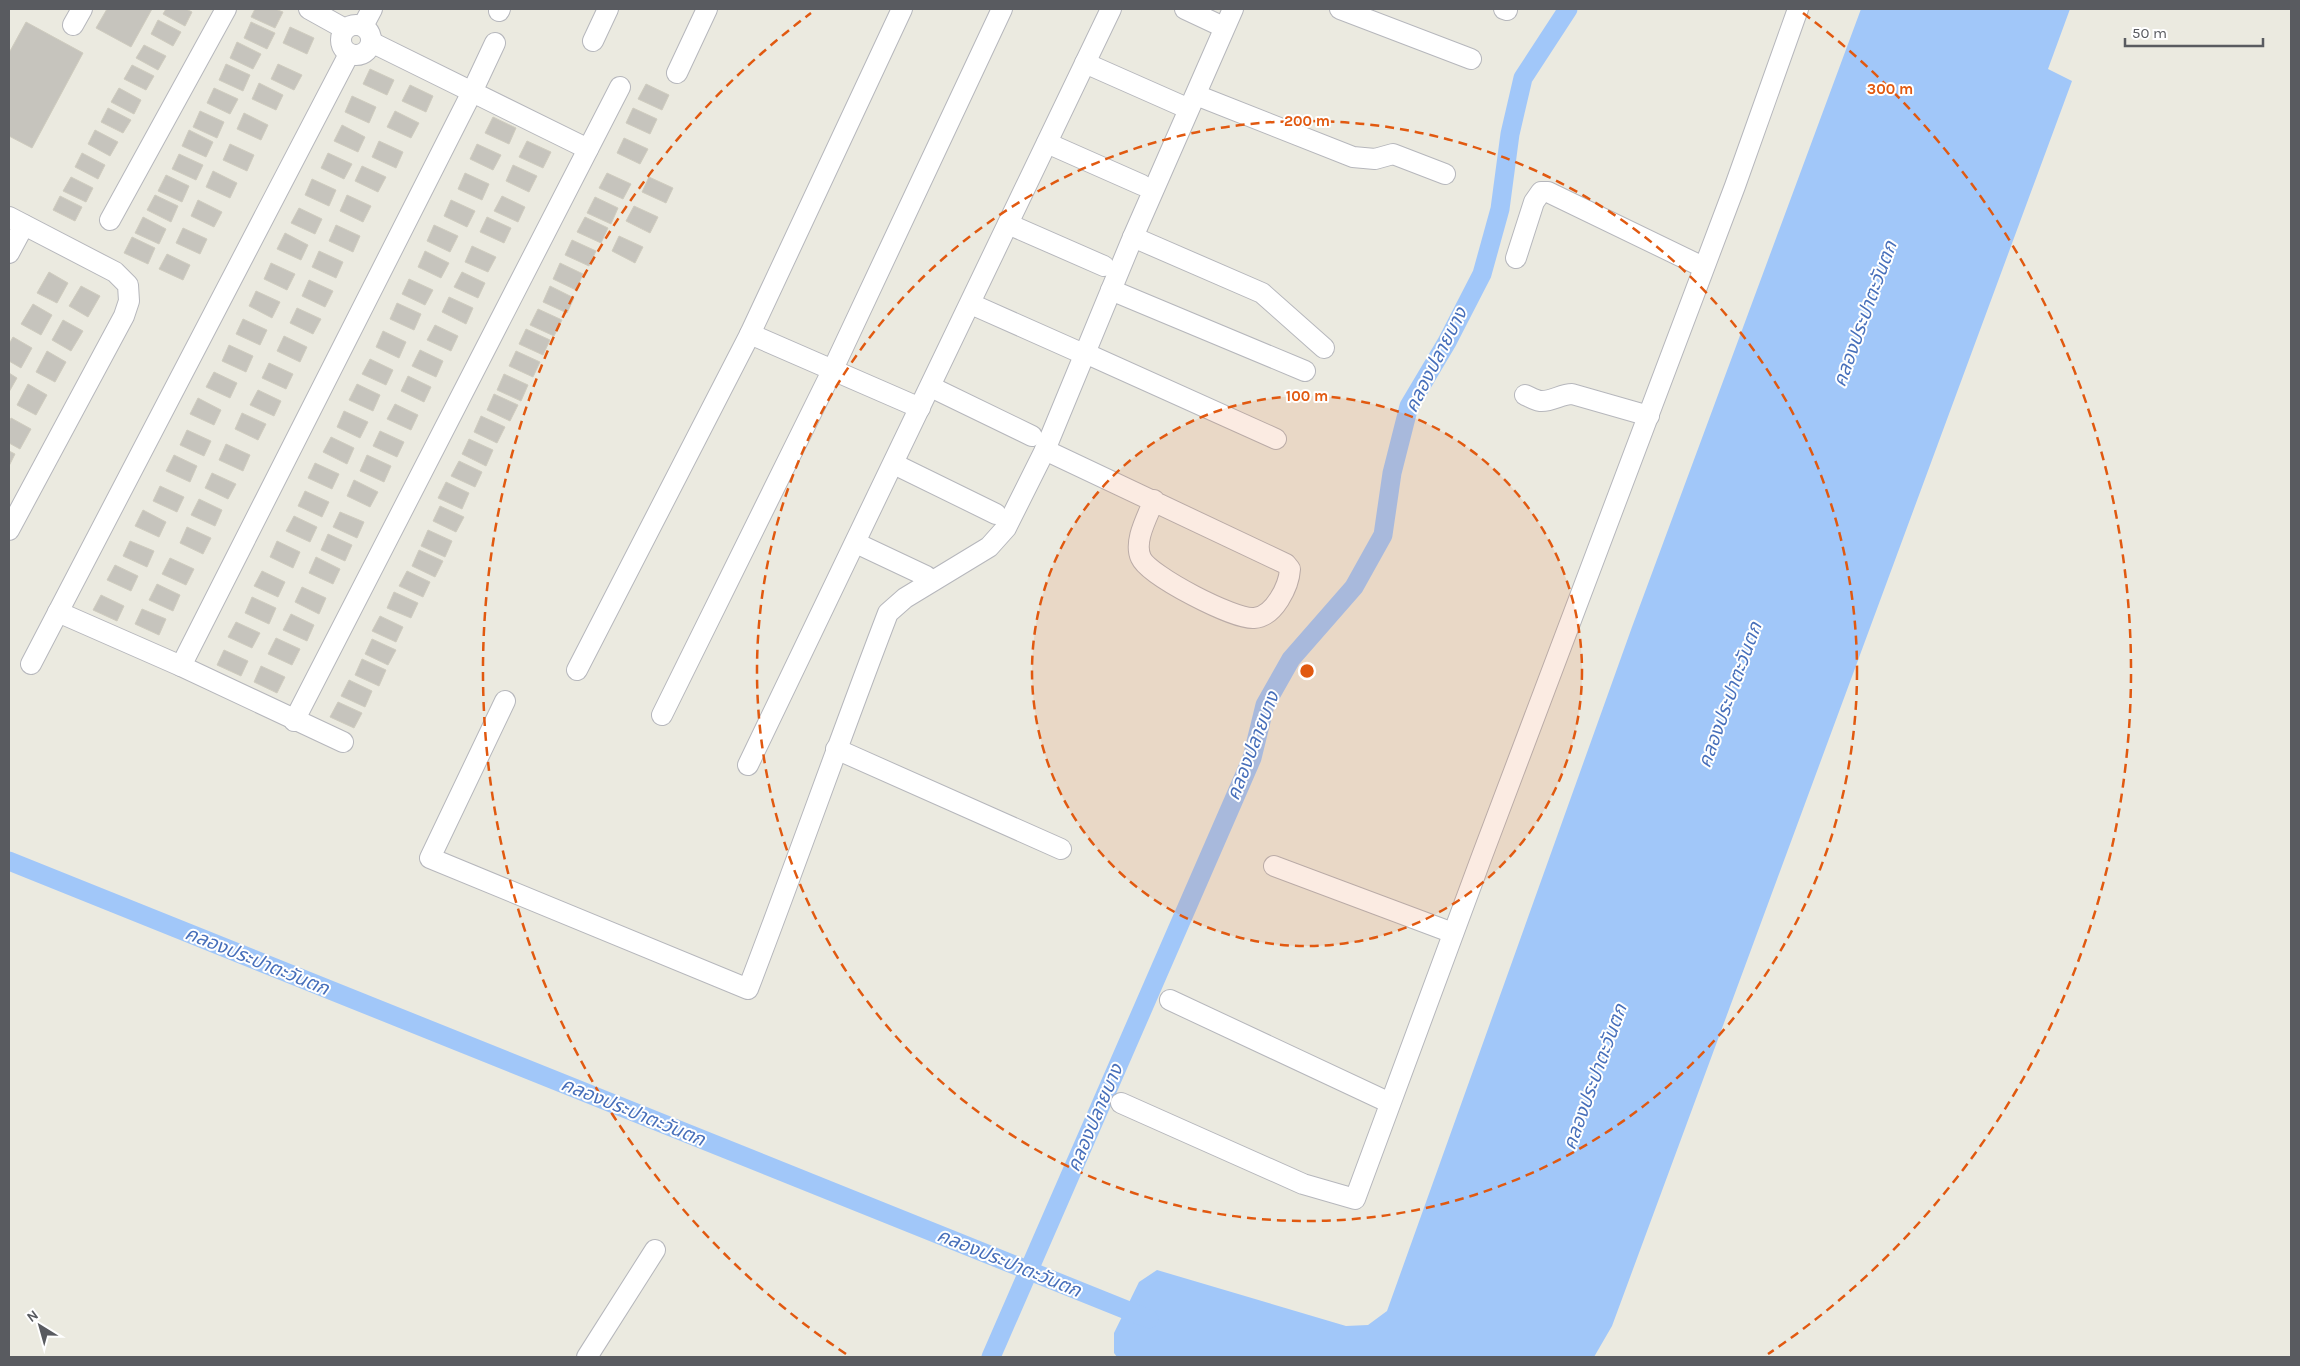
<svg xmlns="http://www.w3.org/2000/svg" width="2300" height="1366" font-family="Karla,'Noto Sans Thai',sans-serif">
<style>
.water{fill:#a1c7f9}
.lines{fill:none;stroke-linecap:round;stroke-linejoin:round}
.canal{stroke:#a1c7f9;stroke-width:19}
.building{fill:#c6c4bd;stroke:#cfccbf}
.minor-casing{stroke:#b6b7bc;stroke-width:22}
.minor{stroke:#fff;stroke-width:20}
.ring{fill:none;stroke:#e15910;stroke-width:2.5;stroke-dasharray:9 6}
.labels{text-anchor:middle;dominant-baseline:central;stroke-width:4;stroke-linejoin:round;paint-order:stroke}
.water-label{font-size:19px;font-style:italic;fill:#476fba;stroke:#fff}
.centre{fill:#e15910;stroke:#fff;stroke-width:2.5}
.ring-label{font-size:15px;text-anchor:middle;font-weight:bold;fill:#e15910;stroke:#fff;stroke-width:4;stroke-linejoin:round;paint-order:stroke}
</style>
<rect width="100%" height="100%" fill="#ebeae0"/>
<path class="water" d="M 1861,9 L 2070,9 L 2048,69 L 2072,81 L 1612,1326 L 1594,1357 L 1117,1357 L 1114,1353 L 1114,1333 L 1139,1282 L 1157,1270 L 1346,1326 L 1368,1325 L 1387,1311 L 1632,627 Z"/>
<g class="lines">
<g class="canal">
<path d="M 9,861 L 1149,1319"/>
<path d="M 991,1357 L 1252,758 L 1265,705 L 1291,659 L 1354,587 L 1383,535 L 1392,473 L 1409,406 L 1447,342 L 1482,274 L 1500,209 L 1510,134 L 1523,78 L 1568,9"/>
</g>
</g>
<g class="building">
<path d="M 107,9 L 152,9 L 131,47 L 96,28 Z"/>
<path d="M 166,9 L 186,9 L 192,12 L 185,26 L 163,14 Z"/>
<path d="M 255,9 L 275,9 L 283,12 L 275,28 L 251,17 Z"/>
<path d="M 158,20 L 181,32 L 173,46 L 151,34 Z"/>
<path d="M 26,22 L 83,53 L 32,148 L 9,136 L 9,53 Z"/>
<path d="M 251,22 L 275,33 L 267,49 L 244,38 Z"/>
<path d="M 290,27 L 314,38 L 307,54 L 283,43 Z"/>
<path d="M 237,42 L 261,54 L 253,69 L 230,58 Z"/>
<path d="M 144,45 L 166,56 L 158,70 L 136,58 Z"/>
<path d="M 226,64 L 250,75 L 243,91 L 219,80 Z"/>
<path d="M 278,64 L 302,75 L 294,90 L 271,79 Z"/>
<path d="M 132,65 L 154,76 L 146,90 L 124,79 Z"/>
<path d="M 370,69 L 394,80 L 387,95 L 363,84 Z"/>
<path d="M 259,83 L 283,95 L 276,110 L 252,99 Z"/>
<path d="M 646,84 L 669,95 L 662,110 L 638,99 Z"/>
<path d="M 410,85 L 433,96 L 426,112 L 402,101 Z"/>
<path d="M 119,88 L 141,100 L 134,114 L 111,102 Z"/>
<path d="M 214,88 L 238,99 L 230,114 L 207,103 Z"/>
<path d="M 352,96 L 376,107 L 369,123 L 345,112 Z"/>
<path d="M 108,108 L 131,120 L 123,133 L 101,122 Z"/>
<path d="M 633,108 L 657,119 L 650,134 L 626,123 Z"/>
<path d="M 200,111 L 224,122 L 217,138 L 193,127 Z"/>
<path d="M 395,111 L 419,123 L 411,138 L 387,127 Z"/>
<path d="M 244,113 L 268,125 L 261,140 L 237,129 Z"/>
<path d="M 493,117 L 516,128 L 509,144 L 485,133 Z"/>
<path d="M 342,125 L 365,137 L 358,152 L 334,141 Z"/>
<path d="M 95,130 L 118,142 L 110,156 L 88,144 Z"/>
<path d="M 189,130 L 213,142 L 206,157 L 182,146 Z"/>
<path d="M 624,138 L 648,149 L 640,164 L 617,153 Z"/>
<path d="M 379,141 L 403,152 L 396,168 L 372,157 Z"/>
<path d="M 527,141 L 551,152 L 543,168 L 519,157 Z"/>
<path d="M 230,144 L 254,155 L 247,171 L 223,160 Z"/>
<path d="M 477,144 L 501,155 L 493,170 L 470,159 Z"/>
<path d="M 82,153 L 105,165 L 98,179 L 75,167 Z"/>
<path d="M 328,153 L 352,164 L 344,179 L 321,168 Z"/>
<path d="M 179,154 L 203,165 L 196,180 L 172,169 Z"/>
<path d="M 513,165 L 537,176 L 529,192 L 506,181 Z"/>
<path d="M 362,166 L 386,177 L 378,192 L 355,181 Z"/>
<path d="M 213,171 L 237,183 L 230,198 L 206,187 Z"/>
<path d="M 465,173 L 489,184 L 482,200 L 458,189 Z"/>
<path d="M 607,173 L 631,184 L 623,199 L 599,188 Z"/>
<path d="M 166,175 L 189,186 L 182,202 L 158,191 Z"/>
<path d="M 71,177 L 93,188 L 86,202 L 63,191 Z"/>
<path d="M 649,177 L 673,188 L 666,203 L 642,192 Z"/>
<path d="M 312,179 L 336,190 L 329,206 L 305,195 Z"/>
<path d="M 155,195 L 178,206 L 171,222 L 147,210 Z"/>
<path d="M 347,195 L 371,206 L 363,222 L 340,211 Z"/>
<path d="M 60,196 L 82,207 L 75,221 L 53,210 Z"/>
<path d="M 502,196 L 525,207 L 518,222 L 494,211 Z"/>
<path d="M 595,197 L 618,208 L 611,224 L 587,213 Z"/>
<path d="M 198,200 L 222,212 L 214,227 L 191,216 Z"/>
<path d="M 451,200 L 475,211 L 467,227 L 444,216 Z"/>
<path d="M 634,206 L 658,217 L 650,233 L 626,221 Z"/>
<path d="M 299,208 L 322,219 L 315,234 L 291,223 Z"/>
<path d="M 143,217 L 166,229 L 159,244 L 135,233 Z"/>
<path d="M 487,217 L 511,228 L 504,243 L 480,232 Z"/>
<path d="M 585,217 L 608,228 L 601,243 L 577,232 Z"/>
<path d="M 336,225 L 360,236 L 353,252 L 329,241 Z"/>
<path d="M 434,225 L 458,236 L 450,252 L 427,241 Z"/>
<path d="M 183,228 L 207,239 L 200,254 L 176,243 Z"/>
<path d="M 285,233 L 308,245 L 301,260 L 277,249 Z"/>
<path d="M 619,236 L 643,247 L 635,263 L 612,251 Z"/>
<path d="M 132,237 L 155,248 L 148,264 L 124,253 Z"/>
<path d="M 572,240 L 596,251 L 589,266 L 565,255 Z"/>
<path d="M 472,246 L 496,257 L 488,272 L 465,262 Z"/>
<path d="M 319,251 L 343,262 L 336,278 L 312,267 Z"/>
<path d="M 425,251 L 449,263 L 441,278 L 418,267 Z"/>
<path d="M 167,254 L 190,265 L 183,280 L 159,269 Z"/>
<path d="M 271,263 L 295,274 L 287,290 L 264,279 Z"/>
<path d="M 560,263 L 583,274 L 576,290 L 553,279 Z"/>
<path d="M 49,272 L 68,283 L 57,303 L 37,293 Z"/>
<path d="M 462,272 L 485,283 L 478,298 L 454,287 Z"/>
<path d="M 409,279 L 433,290 L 425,305 L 402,294 Z"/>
<path d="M 309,280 L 333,291 L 325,307 L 302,296 Z"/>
<path d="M 81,286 L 100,296 L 88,317 L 69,306 Z"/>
<path d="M 550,286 L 574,298 L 567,313 L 543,302 Z"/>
<path d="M 256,291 L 280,302 L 272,318 L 249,306 Z"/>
<path d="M 449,297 L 473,308 L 466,324 L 442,312 Z"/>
<path d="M 397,303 L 421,314 L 414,330 L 390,319 Z"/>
<path d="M 33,304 L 52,315 L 41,335 L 21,324 Z"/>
<path d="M 297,308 L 321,319 L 313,334 L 290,323 Z"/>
<path d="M 538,309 L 562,320 L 554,336 L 530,325 Z"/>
<path d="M 243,319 L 267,330 L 260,345 L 236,334 Z"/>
<path d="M 63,320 L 83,331 L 71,351 L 52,340 Z"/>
<path d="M 435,325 L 458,336 L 451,351 L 427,340 Z"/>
<path d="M 526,329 L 550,340 L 543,355 L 519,344 Z"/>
<path d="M 383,331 L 406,342 L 399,358 L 376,347 Z"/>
<path d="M 284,336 L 307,347 L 300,362 L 277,351 Z"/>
<path d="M 13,337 L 32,348 L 21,368 L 9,361 L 9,344 Z"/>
<path d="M 229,345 L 253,356 L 246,372 L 222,361 Z"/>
<path d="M 420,350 L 443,361 L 436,377 L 412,366 Z"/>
<path d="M 47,351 L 66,362 L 55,382 L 36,372 Z"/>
<path d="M 516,351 L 540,362 L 533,377 L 509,366 Z"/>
<path d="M 370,359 L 393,370 L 386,385 L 362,374 Z"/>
<path d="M 269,363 L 293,374 L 286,389 L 262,378 Z"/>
<path d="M 214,372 L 237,383 L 230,398 L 206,387 Z"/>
<path d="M 9,373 L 17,378 L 9,392 Z"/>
<path d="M 504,374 L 528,385 L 521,401 L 497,390 Z"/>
<path d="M 408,376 L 431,387 L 424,402 L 401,391 Z"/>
<path d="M 28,384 L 47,395 L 36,415 L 17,405 Z"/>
<path d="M 357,384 L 380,395 L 373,411 L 349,400 Z"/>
<path d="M 258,390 L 281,401 L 274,416 L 250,405 Z"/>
<path d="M 494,394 L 518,405 L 510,421 L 487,410 Z"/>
<path d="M 198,398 L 221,410 L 214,425 L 190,414 Z"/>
<path d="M 395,404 L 418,415 L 411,430 L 387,419 Z"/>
<path d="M 344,411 L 368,422 L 360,438 L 337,427 Z"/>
<path d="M 242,413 L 266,424 L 258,440 L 235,429 Z"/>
<path d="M 481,416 L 505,427 L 497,443 L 474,432 Z"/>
<path d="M 11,418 L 31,429 L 20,449 L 9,443 L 9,423 Z"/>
<path d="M 187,430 L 211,441 L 204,456 L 180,445 Z"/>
<path d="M 380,431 L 404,442 L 397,457 L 373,446 Z"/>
<path d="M 331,437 L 354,448 L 347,464 L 323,452 Z"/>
<path d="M 469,439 L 493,450 L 486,466 L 462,454 Z"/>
<path d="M 226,444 L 250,455 L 243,471 L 219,460 Z"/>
<path d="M 9,451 L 15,454 L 9,466 Z"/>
<path d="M 174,455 L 197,466 L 190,482 L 166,471 Z"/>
<path d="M 367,455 L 391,466 L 384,482 L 360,471 Z"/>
<path d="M 459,461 L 482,472 L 475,487 L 451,476 Z"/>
<path d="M 315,463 L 339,474 L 332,489 L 308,478 Z"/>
<path d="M 212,473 L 236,484 L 228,499 L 205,488 Z"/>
<path d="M 354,480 L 378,492 L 370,507 L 347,496 Z"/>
<path d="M 446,482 L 469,493 L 462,509 L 438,498 Z"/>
<path d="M 160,486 L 184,497 L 177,512 L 153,501 Z"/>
<path d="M 305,491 L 329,502 L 322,517 L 298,506 Z"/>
<path d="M 199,499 L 222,510 L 215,526 L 191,515 Z"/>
<path d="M 440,506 L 464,517 L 456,532 L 433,521 Z"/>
<path d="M 143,510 L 166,522 L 159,537 L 135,526 Z"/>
<path d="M 340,512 L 364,522 L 357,538 L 333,527 Z"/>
<path d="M 294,516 L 317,527 L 310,542 L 286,531 Z"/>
<path d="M 187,527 L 211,538 L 203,554 L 180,543 Z"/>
<path d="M 428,530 L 452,541 L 445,557 L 421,546 Z"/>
<path d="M 328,534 L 352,545 L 345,561 L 321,550 Z"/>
<path d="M 130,541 L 154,551 L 147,567 L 123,556 Z"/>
<path d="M 277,541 L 300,552 L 293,568 L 270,557 Z"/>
<path d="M 419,550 L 443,561 L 435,577 L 412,566 Z"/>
<path d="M 316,557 L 340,569 L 333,584 L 309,573 Z"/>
<path d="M 170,558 L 194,569 L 186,585 L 162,574 Z"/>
<path d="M 115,565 L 138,576 L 131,591 L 107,580 Z"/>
<path d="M 262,571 L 285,582 L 278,597 L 254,586 Z"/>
<path d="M 407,571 L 430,582 L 423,597 L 399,586 Z"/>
<path d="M 157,584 L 180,595 L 173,611 L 149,600 Z"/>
<path d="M 302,587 L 326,598 L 319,614 L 295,602 Z"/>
<path d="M 394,592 L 418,603 L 411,618 L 387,608 Z"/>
<path d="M 101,595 L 124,606 L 117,621 L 93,610 Z"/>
<path d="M 252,597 L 276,608 L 269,624 L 245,613 Z"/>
<path d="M 142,609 L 166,619 L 159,635 L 135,624 Z"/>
<path d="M 291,614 L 314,625 L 307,641 L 283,630 Z"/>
<path d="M 380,616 L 403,627 L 396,642 L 372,631 Z"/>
<path d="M 236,622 L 260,633 L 252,648 L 228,637 Z"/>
<path d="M 276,638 L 300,649 L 292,665 L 268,654 Z"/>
<path d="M 372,639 L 396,650 L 388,665 L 365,654 Z"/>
<path d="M 224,650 L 248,661 L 241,676 L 217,665 Z"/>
<path d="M 362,659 L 386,670 L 379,686 L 355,675 Z"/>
<path d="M 261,666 L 285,677 L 277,693 L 254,682 Z"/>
<path d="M 349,680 L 372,691 L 365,707 L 341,696 Z"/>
<path d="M 338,702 L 362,713 L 354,728 L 330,717 Z"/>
</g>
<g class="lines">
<defs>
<g id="minor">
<path d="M 309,9 L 345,29"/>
<path d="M 1185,9 L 1217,24"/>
<path d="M 1340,9 L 1471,59"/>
<path d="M 1504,9 L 1507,10"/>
<path d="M 499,11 L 500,9"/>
<circle cx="356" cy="40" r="15"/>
<path d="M 73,25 L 82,9"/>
<path d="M 363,26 L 372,9"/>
<path d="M 593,41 L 608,9"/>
<path d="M 371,42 L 588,149"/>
<path d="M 1085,63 L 1180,105"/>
<path d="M 677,73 L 707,9"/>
<path d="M 1196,95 L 1353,157 L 1375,159 L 1393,154 L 1445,174"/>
<path d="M 1047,143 L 1142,185"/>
<path d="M 9,217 L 115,272 L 128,285 L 129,301 L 124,316 L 9,530"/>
<path d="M 110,220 L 226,9"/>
<path d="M 1008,224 L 1104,266"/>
<path d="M 1133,237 L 1262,293 L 1324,348"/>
<path d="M 9,253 L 24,225"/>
<path d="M 1516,258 L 1534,202 L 1541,192 L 1548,192 L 1703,267"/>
<path d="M 1111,290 L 1305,371"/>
<path d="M 971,304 L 1079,352"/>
<path d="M 750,334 L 920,408"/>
<path d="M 1085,353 L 1276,439"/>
<path d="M 931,387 L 1032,436"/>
<path d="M 1525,395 C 1530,397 1535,400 1540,401 C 1552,402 1561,394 1572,394 L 1649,416"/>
<path d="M 1045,450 L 1286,564 L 1290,569 C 1289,586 1274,617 1254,618 C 1235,620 1149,576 1141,558 C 1133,541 1148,516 1154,500"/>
<path d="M 894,464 L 996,514"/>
<path d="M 856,543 L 926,576"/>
<path d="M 58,612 L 181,666 L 343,742"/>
<path d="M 31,664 L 349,54"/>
<path d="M 181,666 L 472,92 L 495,43"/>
<path d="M 577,670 L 750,334 L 902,9"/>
<path d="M 505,701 L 430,858 L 748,989 C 796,864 840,738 888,613 L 905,598 L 989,547 L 1006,528 L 1045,450 L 1133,237 L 1233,9"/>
<path d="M 662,715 L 833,369 L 1002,9"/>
<path d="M 294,721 L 620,87"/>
<path d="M 836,749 L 1061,849"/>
<path d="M 748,765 L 1111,9"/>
<path d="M 1274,866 L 1453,933"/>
<path d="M 1170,1000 L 1390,1103"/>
<path d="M 1121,1103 L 1303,1184 L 1355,1199 L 1482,856 L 1735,186 L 1798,9"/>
<path d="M 587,1357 L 655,1250"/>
</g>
</defs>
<use href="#minor" class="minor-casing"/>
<use href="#minor" class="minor"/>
</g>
<circle cx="1307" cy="671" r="275" fill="#e15910" fill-opacity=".12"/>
<g class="ring">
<circle cx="1307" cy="671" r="275"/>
<circle cx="1307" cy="671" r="550"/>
<path d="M846 1354A824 824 0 0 1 811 13M1803 13A824 824 0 0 1 1768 1354"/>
</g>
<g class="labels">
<g class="water-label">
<text transform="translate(1865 314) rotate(-70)">คลองประปาตะวันตก</text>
<text transform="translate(1436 360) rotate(-63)">คลองปลายบาง</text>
<text transform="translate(1730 695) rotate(-70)">คลองประปาตะวันตก</text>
<text transform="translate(1253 746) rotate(-69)">คลองปลายบาง</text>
<text transform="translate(257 961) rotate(22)">คลองประปาตะวันตก</text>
<text transform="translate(1595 1077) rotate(-70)">คลองประปาตะวันตก</text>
<text transform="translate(633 1112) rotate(22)">คลองประปาตะวันตก</text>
<text transform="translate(1095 1118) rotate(-67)">คลองปลายบาง</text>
<text transform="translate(1009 1263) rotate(22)">คลองประปาตะวันตก</text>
</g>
</g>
<circle cx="1307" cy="671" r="8" class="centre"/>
<g class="ring-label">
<text x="1890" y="94">300 m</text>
<text x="1307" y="126">200 m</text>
<text x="1307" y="401">100 m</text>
</g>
<rect width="2300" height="1366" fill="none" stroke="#595b60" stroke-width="20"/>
<g transform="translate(40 1326) rotate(323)" stroke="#ffffff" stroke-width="4" paint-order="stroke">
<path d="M0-4L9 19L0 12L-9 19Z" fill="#595b60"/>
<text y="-8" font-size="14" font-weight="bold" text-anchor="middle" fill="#595b60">N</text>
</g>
<path d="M2125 38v8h138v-8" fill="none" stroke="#595b60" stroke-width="2.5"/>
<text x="2132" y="38" font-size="15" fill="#595b60" stroke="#ffffff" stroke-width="4" paint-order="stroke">50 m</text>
</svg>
